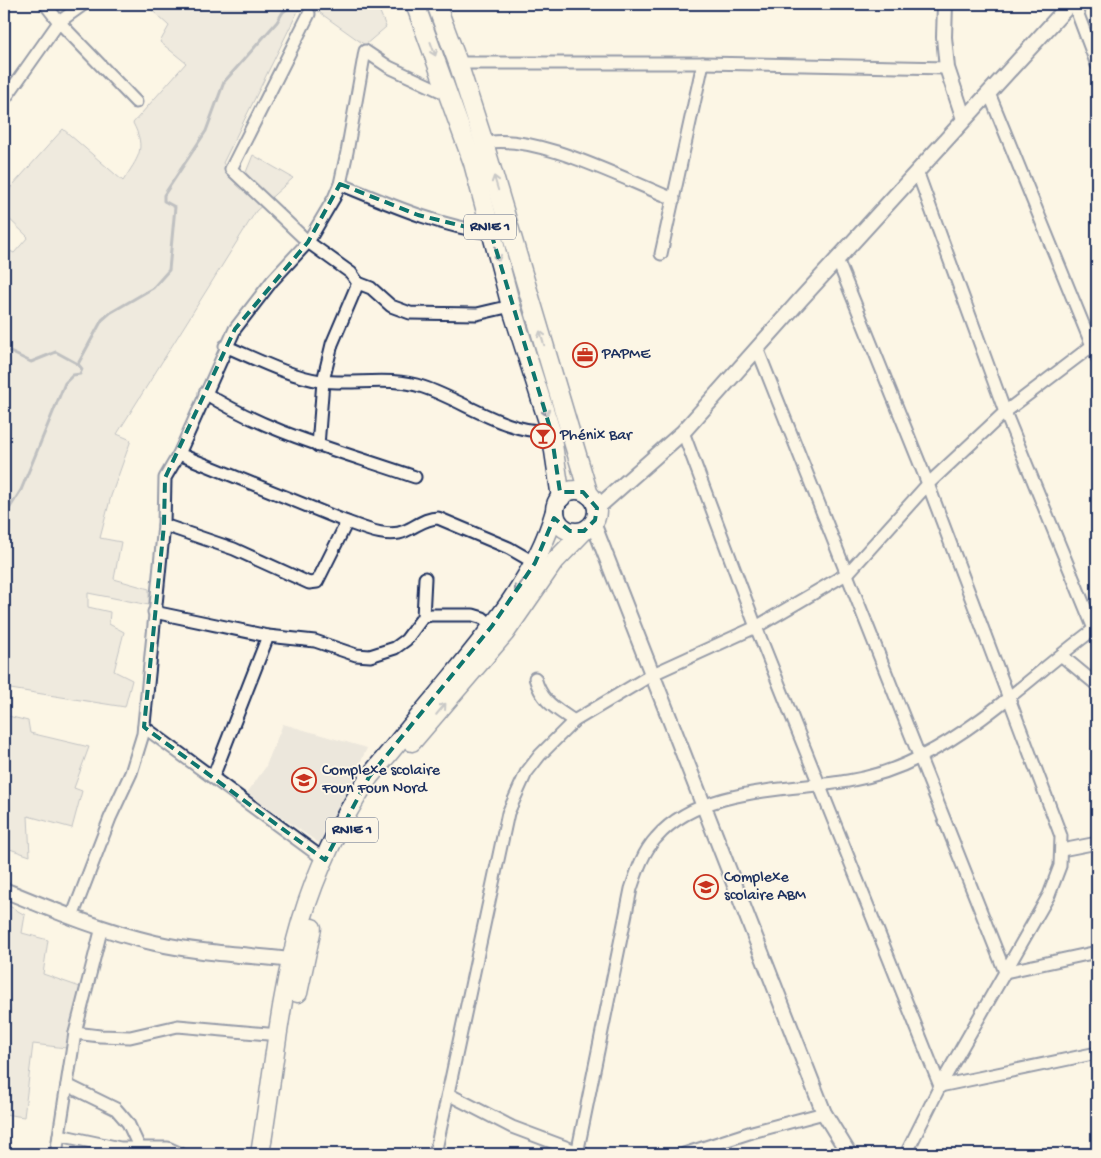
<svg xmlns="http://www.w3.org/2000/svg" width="1101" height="1158" font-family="'Gochi Hand',sans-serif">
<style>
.built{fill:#ece7dc}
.green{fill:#dfdbd4;stroke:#7d8599}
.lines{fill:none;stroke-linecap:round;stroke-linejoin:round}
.stream{stroke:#767f94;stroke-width:3}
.minor-casing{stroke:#1b2f5e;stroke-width:15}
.tertiary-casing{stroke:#1b2f5e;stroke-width:18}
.trunk-casing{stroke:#1b2f5e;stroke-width:21}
.minor{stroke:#fcf5e5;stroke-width:11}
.tertiary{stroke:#fcf5e5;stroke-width:14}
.trunk{stroke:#fcf5e5;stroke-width:18}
.oneway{stroke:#8c92a2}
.marked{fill:none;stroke:#0f766e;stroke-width:4;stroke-dasharray:10 6;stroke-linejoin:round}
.labels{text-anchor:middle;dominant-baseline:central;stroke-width:4;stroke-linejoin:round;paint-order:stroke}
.shield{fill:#fcf5e5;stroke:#5e6a86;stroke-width:1}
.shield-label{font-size:15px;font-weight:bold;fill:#1b2f5e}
.poi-label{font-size:16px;fill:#1b2f5e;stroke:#fcf5e5;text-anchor:start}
</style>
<rect width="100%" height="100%" fill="#fcf5e5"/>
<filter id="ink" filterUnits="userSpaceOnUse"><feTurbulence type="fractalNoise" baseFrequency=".02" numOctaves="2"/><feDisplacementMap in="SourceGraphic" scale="10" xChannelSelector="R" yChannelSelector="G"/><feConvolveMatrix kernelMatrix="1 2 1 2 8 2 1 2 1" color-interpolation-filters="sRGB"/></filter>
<g filter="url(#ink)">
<path class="built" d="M 283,724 L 367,748 L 323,846 L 247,793 L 265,768 Z"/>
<g class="green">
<path d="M 145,4 L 388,4 L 378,7 L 386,27 L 365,45 L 309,5 L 300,7 L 223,163 L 240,187 L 253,155 L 293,178 L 256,211 L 117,434 L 131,440 L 111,496 L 100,538 L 121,542 L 114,579 L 149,589 L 149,605 L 88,593 L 88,607 L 110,612 L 109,624 L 124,632 L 114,671 L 132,680 L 125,707 L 4,688 L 4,248 L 14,253 L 28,237 L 4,214 L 4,195 L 63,129 L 123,181 C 138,157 147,150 133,123 L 186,63 L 160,42 L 169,26 Z"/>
<path d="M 4,715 L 28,721 L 30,733 L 89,747 L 74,788 L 82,791 L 72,828 L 28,816 L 30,856 L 4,847 Z"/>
<path d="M 4,903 L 25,915 L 22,933 L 48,940 L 43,974 L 80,987 L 66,1048 L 33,1044 L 24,1117 L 4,1114 Z"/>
</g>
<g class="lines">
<g class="stream">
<path d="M 4,349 L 31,362 L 56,352 L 78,364 L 82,369 L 80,374 L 73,375 L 65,383 L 21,490 L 4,517"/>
<path d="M 78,364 L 102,320 L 110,313 L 153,288 L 169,270 L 175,207 L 164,201 L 164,195 L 206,131 L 224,82 L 277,22 L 283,12 L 293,4"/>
</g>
<defs>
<g id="minor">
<path d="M 45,4 L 59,22 L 136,102"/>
<path d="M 1074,4 L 1097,65"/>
<path d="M 309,14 L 231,169 L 308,242 L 351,273 L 358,283 L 332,344 L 323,381 L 318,446"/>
<path d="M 458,63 L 703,63 L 947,68"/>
<path d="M 989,93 L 1097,358"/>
<path d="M 4,100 L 59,22 L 84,4"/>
<path d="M 484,143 C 535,132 625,180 674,199"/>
<path d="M 917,171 L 1005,412 L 1094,629"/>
<path d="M 340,184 C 389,204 438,226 491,233"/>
<path d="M 661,254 L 703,63"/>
<path d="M 837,259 L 928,484 L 1061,836 L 1060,866 L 1049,895 L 940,1086 L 906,1154"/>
<path d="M 358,283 L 371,288 L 391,306 L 410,313 L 477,314 L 511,306"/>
<path d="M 225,346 C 256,359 288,376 321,381 C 355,385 390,376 423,387 C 463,400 508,435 551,431"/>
<path d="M 757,348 L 1005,972 L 1097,952"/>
<path d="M 205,393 C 269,434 344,452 415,477"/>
<path d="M 683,432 L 756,627 L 940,1086 L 1097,1053"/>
<path d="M 179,454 L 347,522 C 364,528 388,539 405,531 C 417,526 425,518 438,518 L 509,548 L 535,563"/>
<path d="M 164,525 L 234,549 L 309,583 L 317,582 L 347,522"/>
<path d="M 154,612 L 268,636 L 315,641 L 356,655 L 370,656 L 395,648 L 406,640 L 423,617 L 431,615 L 473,615 L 483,618 L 492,626"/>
<path d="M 423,617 L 425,578"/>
<path d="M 1062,656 L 1097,685"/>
<path d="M 535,678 C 542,702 554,707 574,721"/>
<path d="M 144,727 L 325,860"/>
<path d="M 213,777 L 268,636"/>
<path d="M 1062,850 L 1097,843"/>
<path d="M 72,917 L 110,818 L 131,773 L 143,734 L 164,525 L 165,478 L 179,454 L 235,329 L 272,281 L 308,242 L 334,198 L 340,184 L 347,152 L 365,51 L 389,67 L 449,95"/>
<path d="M 75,1033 L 100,1036 L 130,1037 L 178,1026 L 279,1035"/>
<path d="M 67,1085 L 116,1109 L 128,1123 L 142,1153"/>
<path d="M 448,1094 L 512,1127 L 584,1154"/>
<path d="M 59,1135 L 120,1148 L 168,1148 L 181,1154"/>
<path d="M 56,1154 L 75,1033 L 102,927"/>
<path d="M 435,1154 L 508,813 L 526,773 L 540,755 L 574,721 L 653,674 L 756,627 L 848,573 L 928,484 L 1005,412 L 1097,342"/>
<path d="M 577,1154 L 631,889 C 637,871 643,852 656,838 C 700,787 787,791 848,781 C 872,777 899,768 920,757 C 986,724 1038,670 1097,627"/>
<path d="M 684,1154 L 752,1132 L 824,1113"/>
</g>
<g id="tertiary">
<path d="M 945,4 L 944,37 L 947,68 L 964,119"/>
<path d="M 597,508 L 683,432 L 801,299 L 1070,4"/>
<path d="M 593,523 L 824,1113 L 849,1154"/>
<path d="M 4,890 C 53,910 103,931 155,943 C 200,953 246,955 292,960"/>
</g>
<g id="trunk">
<path d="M 415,4 L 473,163 L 511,306 L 551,431 L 561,498"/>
<path d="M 436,4 L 458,63 L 484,143 L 589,495"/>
<circle cx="576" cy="511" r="21"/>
<path d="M 412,742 L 505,633 L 554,562 L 584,531"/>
<path d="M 298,993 L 312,928"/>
<path d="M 260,1154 C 273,1077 279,997 301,922 C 316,872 341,820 369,777 C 392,750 414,722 437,695 C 482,640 535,581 555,511"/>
</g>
</defs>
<use href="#minor" class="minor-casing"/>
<use href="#tertiary" class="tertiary-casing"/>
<use href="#trunk" class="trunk-casing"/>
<use href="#minor" class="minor"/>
<use href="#tertiary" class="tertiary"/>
<use href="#trunk" class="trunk"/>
</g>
<defs><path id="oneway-shaft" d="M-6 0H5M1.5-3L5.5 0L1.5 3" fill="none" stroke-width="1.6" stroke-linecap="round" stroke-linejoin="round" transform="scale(1.25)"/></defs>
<g class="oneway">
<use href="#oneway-shaft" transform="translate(433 49) rotate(70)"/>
<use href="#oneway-shaft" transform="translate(496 183) rotate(-107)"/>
<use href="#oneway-shaft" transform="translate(497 254) rotate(75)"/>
<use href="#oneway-shaft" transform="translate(542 338) rotate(-107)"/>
<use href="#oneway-shaft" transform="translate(545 409) rotate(74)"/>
<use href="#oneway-shaft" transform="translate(519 586) rotate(124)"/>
<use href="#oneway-shaft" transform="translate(441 709) rotate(-50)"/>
</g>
</g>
<path d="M0 0H1101V1158H0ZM 340,184 L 418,215 L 491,233 L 551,431 L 560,492 L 583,492 L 597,508 L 595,520 L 584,531 L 570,531 L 554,518 L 535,563 L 492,626 L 369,777 L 325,860 L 144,727 L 164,525 L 165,478 L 235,329 L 308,242 Z" fill="#fcf5e5" fill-opacity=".55" fill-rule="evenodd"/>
<path class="marked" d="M 340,184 L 418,215 L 491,233 L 551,431 L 560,492 L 583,492 L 597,508 L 595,520 L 584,531 L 570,531 L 554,518 L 535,563 L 492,626 L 369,777 L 325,860 L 144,727 L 164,525 L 165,478 L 235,329 L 308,242 Z"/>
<defs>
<symbol id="office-ring" viewBox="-11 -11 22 22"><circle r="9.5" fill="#fcf5e5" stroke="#c8321e" stroke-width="1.5"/><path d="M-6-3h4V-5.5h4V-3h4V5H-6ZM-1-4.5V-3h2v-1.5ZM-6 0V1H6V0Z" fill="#c8321e"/></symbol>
<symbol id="bar-ring" viewBox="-11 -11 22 22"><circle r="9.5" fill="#fcf5e5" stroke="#c8321e" stroke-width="1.5"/><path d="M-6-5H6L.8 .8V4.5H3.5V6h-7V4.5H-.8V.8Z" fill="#c8321e"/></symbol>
<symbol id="school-ring" viewBox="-11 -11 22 22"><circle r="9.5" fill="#fcf5e5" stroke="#c8321e" stroke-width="1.5"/><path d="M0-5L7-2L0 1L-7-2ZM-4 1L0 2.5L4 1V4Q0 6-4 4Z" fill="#c8321e"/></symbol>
</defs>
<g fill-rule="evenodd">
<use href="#office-ring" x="571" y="341" width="28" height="28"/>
<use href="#bar-ring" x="529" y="422" width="28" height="28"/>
<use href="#school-ring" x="290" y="766" width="28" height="28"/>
<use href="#school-ring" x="692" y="873" width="28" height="28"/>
</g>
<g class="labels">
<g class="shield">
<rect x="464" y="214.5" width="52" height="25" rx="4"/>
<rect x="326" y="817.5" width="52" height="25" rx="4"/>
</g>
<g class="shield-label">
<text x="490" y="227">RNIE 1</text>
<text x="352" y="830">RNIE 1</text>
</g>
<g class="poi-label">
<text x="602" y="355">PAPME</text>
<text x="560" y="436">Phénix Bar</text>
<text x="322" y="771">Complexe scolaire<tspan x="322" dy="18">Foun Foun Nord</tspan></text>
<text x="724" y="878">Complexe<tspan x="724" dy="18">scolaire ABM</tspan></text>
</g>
</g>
<rect width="1101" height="1158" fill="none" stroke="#fcf5e5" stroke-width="20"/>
<rect x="10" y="10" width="1081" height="1138" fill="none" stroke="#1b2f5e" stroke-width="2" filter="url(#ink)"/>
</svg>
